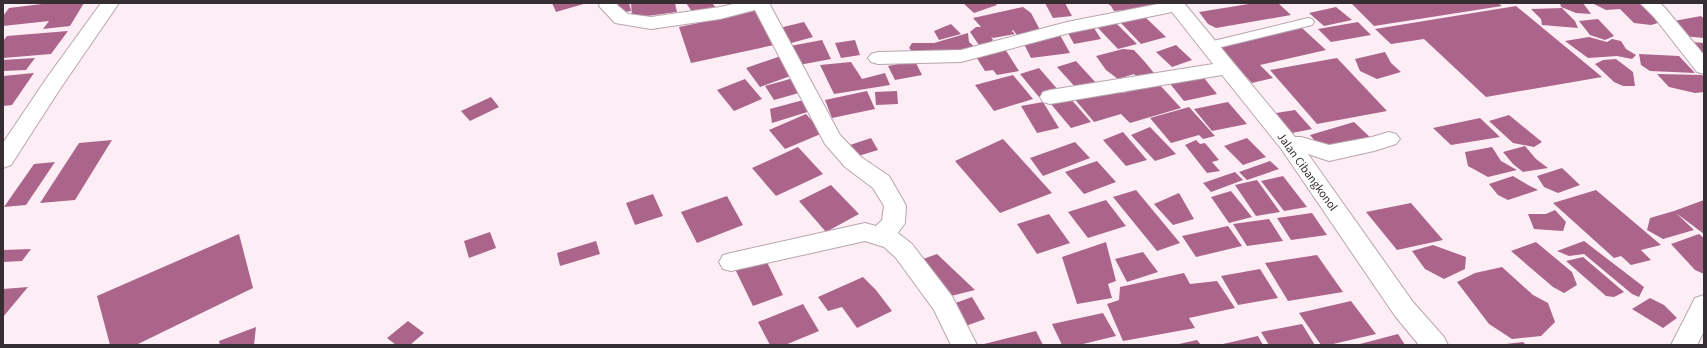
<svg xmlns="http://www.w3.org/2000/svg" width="1707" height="348" font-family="'Source Sans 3',sans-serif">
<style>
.building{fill:#ab658b}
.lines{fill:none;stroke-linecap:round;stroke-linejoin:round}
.service-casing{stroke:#b8a5ae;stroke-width:2}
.minor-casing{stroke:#b8a5ae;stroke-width:2}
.service{fill:#fff;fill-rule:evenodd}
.minor{fill:#fff;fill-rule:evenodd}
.labels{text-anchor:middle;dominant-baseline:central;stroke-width:3;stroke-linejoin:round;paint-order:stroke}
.street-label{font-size:12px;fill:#362e32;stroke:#fff}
</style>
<rect width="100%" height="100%" fill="#fdeef5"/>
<g class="building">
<path d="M 50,3 L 84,3 L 70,26 L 43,29 L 49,21 L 3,26 L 3,16 L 9,8 Z"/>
<path d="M 552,3 L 587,3 L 556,12 Z"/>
<path d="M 629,3 L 631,11 L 618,13 L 616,4 Z"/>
<path d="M 631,3 L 675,3 L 677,12 L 632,18 Z"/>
<path d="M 686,3 L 712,3 L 717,9 L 695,16 Z"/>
<path d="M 963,3 L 995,3 L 997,5 L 974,13 Z"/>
<path d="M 1045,3 L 1065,3 L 1072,16 L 1053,18 Z"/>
<path d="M 1107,3 L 1158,3 L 1163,7 L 1114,11 L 1111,6 Z"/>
<path d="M 1255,3 L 1278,3 L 1291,15 L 1216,28 L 1208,24 L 1199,12 Z"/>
<path d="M 1351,3 L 1498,3 L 1502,6 L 1374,26 Z"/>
<path d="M 1560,3 L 1583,3 L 1591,14 L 1576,13 L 1561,7 Z"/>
<path d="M 1592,3 L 1641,3 L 1658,23 L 1651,25 L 1634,23 L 1620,9 L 1606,10 Z"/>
<path d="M 756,6 L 774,45 L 691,63 L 679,27 L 722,18 Z"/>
<path d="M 1516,6 L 1602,77 L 1486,97 L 1424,39 L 1391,44 L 1375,29 Z"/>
<path d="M 1023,7 L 1031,13 L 1040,30 L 1017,35 L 1013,30 L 1012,31 L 1015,34 L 993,38 L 991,36 L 993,40 L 989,43 L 979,45 L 970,32 L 976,27 L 981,27 L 973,18 Z"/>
<path d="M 1336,7 L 1352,20 L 1324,26 L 1309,13 Z"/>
<path d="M 1562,8 L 1575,21 L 1578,28 L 1542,25 L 1541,19 L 1531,9 Z"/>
<path d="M 1701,16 L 1704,19 L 1704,38 L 1683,36 L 1674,21 Z"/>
<path d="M 1145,17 L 1166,37 L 1141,44 L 1121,23 Z"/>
<path d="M 1598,19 L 1614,36 L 1605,40 L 1590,35 L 1579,21 Z"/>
<path d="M 804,22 L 813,37 L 784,45 L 775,29 Z"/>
<path d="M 1358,22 L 1371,35 L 1331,42 L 1318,29 Z"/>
<path d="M 1116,23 L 1137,44 L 1118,49 L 1098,28 Z"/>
<path d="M 951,24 L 961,34 L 939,40 L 934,31 Z"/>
<path d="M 1094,28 L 1101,39 L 1074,44 L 1068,33 Z"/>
<path d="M 1302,28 L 1326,50 L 1260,65 L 1273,78 L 1252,83 L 1218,46 Z"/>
<path d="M 68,31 L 51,54 L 3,58 L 3,41 L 7,36 Z"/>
<path d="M 968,33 L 969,42 L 977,49 L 949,55 L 944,50 L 917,57 L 909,48 L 912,43 L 934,43 Z"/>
<path d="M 1060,35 L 1070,53 L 1031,58 L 1024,44 Z"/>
<path d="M 1589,37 L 1607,42 L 1612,39 L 1621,41 L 1626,49 L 1636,55 L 1632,59 L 1617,56 L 1588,58 L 1565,41 Z"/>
<path d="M 822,40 L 831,59 L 799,65 L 790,46 Z"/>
<path d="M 855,40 L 860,55 L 841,58 L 835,43 Z"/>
<path d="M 1692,42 L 1704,43 L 1704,56 Z"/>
<path d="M 1176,45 L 1192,60 L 1172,67 L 1156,52 Z"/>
<path d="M 1005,49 L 1019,71 L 997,75 L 993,70 L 985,71 L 975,55 Z"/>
<path d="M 1123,49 L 1134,50 L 1145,62 L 1154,73 L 1149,80 L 1141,81 L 1134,74 L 1118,79 L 1106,70 L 1096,56 Z"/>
<path d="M 1385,52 L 1391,63 L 1401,72 L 1377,79 L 1360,71 L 1355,59 Z"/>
<path d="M 1639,54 L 1679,56 L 1695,73 L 1650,71 L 1641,65 Z"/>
<path d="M 781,56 L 796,74 L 760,87 L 746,68 Z"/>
<path d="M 35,58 L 26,70 L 3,71 L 3,60 Z"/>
<path d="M 1337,58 L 1387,111 L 1317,124 L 1270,70 Z"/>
<path d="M 1616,59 L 1633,72 L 1635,86 L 1623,86 L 1614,82 L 1595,64 L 1603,60 Z"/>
<path d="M 915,61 L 922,75 L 895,80 L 888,66 Z"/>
<path d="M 1076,61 L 1097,84 L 1077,89 L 1057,67 Z"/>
<path d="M 851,62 L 862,79 L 885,73 L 890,85 L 834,94 L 820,65 Z"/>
<path d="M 1039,68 L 1059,91 L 1039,97 L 1020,74 Z"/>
<path d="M 34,73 L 12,105 L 3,106 L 3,76 Z"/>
<path d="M 1200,73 L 1217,94 L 1184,101 L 1167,80 Z"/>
<path d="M 1657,74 L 1702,75 L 1704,77 L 1704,92 L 1695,93 L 1669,87 Z"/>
<path d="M 1013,75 L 1033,99 L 994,111 L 975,85 Z"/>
<path d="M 797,77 L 806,91 L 774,100 L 765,86 Z"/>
<path d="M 745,79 L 762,99 L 734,111 L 717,90 Z"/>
<path d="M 1158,83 L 1181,108 L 1130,123 L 1121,114 L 1094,122 L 1072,96 L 1120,88 L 1123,93 Z"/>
<path d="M 867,91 L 875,109 L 832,118 L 825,100 Z"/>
<path d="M 897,91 L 898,104 L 876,105 L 875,92 Z"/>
<path d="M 491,97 L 499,107 L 470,121 L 461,111 Z"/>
<path d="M 1069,97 L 1091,122 L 1071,128 L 1050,103 Z"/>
<path d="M 807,99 L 814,110 L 772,123 L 770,109 Z"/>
<path d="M 1043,102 L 1059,128 L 1037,133 L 1021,106 Z"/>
<path d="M 1228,102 L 1247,124 L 1212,131 L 1194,109 Z"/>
<path d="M 1189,107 L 1215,136 L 1203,139 L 1199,135 L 1171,143 L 1150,118 Z"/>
<path d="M 1295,110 L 1312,129 L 1292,133 L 1276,113 Z"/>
<path d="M 806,114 L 823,133 L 785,149 L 769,130 Z"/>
<path d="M 1509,115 L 1542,142 L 1534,147 L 1513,143 L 1489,121 Z"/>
<path d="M 1480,118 L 1500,137 L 1451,145 L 1433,128 Z"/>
<path d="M 1354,122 L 1373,140 L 1324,152 L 1310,135 Z"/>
<path d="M 1150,127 L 1176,154 L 1155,161 L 1131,135 Z"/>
<path d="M 1123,132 L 1147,160 L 1126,166 L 1103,140 Z"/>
<path d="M 871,138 L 878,150 L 855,157 L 847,146 Z"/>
<path d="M 1247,138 L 1266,157 L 1243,165 L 1224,146 Z"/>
<path d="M 1003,139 L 1052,193 L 1000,213 L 955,161 Z"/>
<path d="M 112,140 L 75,200 L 40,203 L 79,143 Z"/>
<path d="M 1196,140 L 1200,144 L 1205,143 L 1219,160 L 1212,162 L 1220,171 L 1207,173 L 1185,145 Z"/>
<path d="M 1075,142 L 1090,158 L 1043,176 L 1030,158 Z"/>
<path d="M 1525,146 L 1536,159 L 1548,168 L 1523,172 L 1513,164 L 1503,152 Z"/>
<path d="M 798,147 L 823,174 L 776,196 L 752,168 Z"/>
<path d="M 1492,147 L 1501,161 L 1517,170 L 1488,177 L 1468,166 L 1465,152 Z"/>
<path d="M 1097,161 L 1116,182 L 1084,194 L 1065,172 Z"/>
<path d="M 1270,161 L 1279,169 L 1247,180 L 1239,172 Z"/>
<path d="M 55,162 L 26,205 L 4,207 L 34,164 Z"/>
<path d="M 1562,168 L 1580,185 L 1558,193 L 1544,187 L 1537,176 Z"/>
<path d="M 1235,172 L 1243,180 L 1211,192 L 1203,183 Z"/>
<path d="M 1283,176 L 1307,207 L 1284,211 L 1261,181 Z"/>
<path d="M 1513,176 L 1528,185 L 1538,190 L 1508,200 L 1498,195 L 1489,184 Z"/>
<path d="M 1257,180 L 1280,212 L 1256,216 L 1235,185 Z"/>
<path d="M 831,185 L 859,214 L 826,232 L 799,201 Z"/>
<path d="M 1136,190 L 1180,243 L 1157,251 L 1113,197 Z"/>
<path d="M 1596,190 L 1661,245 L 1641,250 L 1651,260 L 1631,265 L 1621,256 L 1614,258 L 1553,203 Z"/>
<path d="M 1231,191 L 1252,217 L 1229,223 L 1211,197 Z"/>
<path d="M 1179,193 L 1194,219 L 1173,225 L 1154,204 Z"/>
<path d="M 653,194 L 663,216 L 635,225 L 626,203 Z"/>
<path d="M 727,196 L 743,225 L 697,243 L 681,212 Z"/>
<path d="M 1106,200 L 1126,226 L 1088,238 L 1068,212 Z"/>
<path d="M 1704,200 L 1704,234 L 1676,213 L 1694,230 L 1663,239 L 1647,230 L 1650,218 L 1674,211 Z"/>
<path d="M 1411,203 L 1443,240 L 1397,250 L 1366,212 Z"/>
<path d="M 1555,210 L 1566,222 L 1563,231 L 1534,229 L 1528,214 L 1546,214 Z"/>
<path d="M 1312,213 L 1327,235 L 1291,240 L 1277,218 Z"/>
<path d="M 1049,214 L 1070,243 L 1037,254 L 1017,224 Z"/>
<path d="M 1269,219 L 1283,241 L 1247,246 L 1233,224 Z"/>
<path d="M 1228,226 L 1242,246 L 1196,257 L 1182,236 Z"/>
<path d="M 490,232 L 496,248 L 469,258 L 464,241 Z"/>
<path d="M 239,234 L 253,288 L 136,345 L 110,345 L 97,296 Z"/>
<path d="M 1699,234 L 1704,238 L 1704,274 L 1695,270 L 1671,244 Z"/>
<path d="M 596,241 L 600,254 L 560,266 L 557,253 Z"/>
<path d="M 1584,241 L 1644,287 L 1639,297 L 1632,294 L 1584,254 L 1569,256 L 1557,251 Z"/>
<path d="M 1106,242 L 1116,281 L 1108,284 L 1112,298 L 1077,304 L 1062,257 Z"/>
<path d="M 1536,242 L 1572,272 L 1577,285 L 1564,293 L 1553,287 L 1511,251 Z"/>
<path d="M 1433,245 L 1466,257 L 1465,269 L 1444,279 L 1425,269 L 1412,251 Z"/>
<path d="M 31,249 L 22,261 L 3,262 L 3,250 Z"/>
<path d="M 1143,252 L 1158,272 L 1127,282 L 1115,259 Z"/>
<path d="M 937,254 L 975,290 L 947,297 L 923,259 Z"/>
<path d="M 1317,255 L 1343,292 L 1288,301 L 1265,263 Z"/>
<path d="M 1583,257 L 1624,292 L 1614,297 L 1606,296 L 1566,261 Z"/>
<path d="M 765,258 L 783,295 L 753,306 L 735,269 Z"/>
<path d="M 1502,267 L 1533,295 L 1548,303 L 1555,322 L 1541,336 L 1512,339 L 1489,324 L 1457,282 L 1475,273 Z"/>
<path d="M 1260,269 L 1278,298 L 1238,305 L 1221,276 Z"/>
<path d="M 1184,273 L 1190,284 L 1217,281 L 1235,308 L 1189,318 L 1195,328 L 1123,341 L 1107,304 L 1119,300 L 1120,287 Z"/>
<path d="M 863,277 L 876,290 L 892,311 L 857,328 L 842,307 L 828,311 L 818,297 Z"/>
<path d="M 28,287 L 3,317 L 3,289 Z"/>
<path d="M 972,297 L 985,319 L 963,327 L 950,305 Z"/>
<path d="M 1650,298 L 1664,305 L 1677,318 L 1663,328 L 1632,309 Z"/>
<path d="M 1351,301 L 1376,334 L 1329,345 L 1321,345 L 1299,313 Z"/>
<path d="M 803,304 L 819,331 L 785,345 L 770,345 L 758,322 Z"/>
<path d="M 1103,313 L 1116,336 L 1079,345 L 1062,345 L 1052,324 Z"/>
<path d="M 408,321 L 424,333 L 410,345 L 396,345 L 387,338 Z"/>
<path d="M 1302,324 L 1315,345 L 1269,345 L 1261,332 Z"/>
<path d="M 256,327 L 254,345 L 220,345 L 219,341 Z"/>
<path d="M 1036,331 L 1043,345 L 984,345 L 984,344 Z"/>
<path d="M 1398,334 L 1405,345 L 1361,345 L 1360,344 Z"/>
<path d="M 1258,336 L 1263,345 L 1223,345 L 1223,344 Z"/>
<path d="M 1197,340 L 1201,345 L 1179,345 L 1179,344 Z"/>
<path d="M 1523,342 L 1526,345 L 1506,345 L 1506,344 Z"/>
</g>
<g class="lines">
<defs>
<path id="service" d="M 1308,18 L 1312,19 L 1314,22 L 1312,25 L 1209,50 L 1205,49 L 1203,46 L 1205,43 Z"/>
<g id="minor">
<path d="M 101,3 L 119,3 L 60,89 L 11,165 L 3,168 L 3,143 L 46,79 Z"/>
<path d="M 600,3 L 618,3 L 617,5 L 628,14 L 651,17 L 720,7 L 738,3 L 769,3 L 840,135 L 861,157 L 889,176 L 903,200 L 906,206 L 905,223 L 898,233 L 912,244 L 952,296 L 977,345 L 951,345 L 934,310 L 896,258 L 884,247 L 865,241 L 731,271 L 723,269 L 719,262 L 723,255 L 731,253 L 865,223 L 876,226 L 882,220 L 884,206 L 873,188 L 845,167 L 825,144 L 755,10 L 720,19 L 651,29 L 615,23 L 599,6 Z"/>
<path d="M 1163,3 L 1184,3 L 1295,137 L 1301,137 L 1329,145 L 1372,137 L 1389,132 L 1396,134 L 1400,139 L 1396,144 L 1374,151 L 1329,161 L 1308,154 L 1413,302 L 1444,337 L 1448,345 L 1419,345 L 1395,316 L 1282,150 L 1222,75 L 1050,104 L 1043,102 L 1040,97 L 1043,92 L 1050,90 L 1213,64 L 1172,12 L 1069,33 L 961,62 L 878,64 L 871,62 L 868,58 L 871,54 L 878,52 L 961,50 L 1067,22 Z"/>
<path d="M 1640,3 L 1660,3 L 1666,9 L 1704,55 L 1704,74 L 1697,72 L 1654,17 Z"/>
<path d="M 1704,295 L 1704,331 L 1697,345 L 1671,345 L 1695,298 Z"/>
</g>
</defs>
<use href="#service" class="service-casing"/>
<use href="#minor" class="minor-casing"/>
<use href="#service" class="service"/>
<use href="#minor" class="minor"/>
</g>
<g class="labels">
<g class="street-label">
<text transform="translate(1307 172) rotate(54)">Jalan Cibangkonol</text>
</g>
</g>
<rect width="1707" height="348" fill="none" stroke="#362e32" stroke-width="8"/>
</svg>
